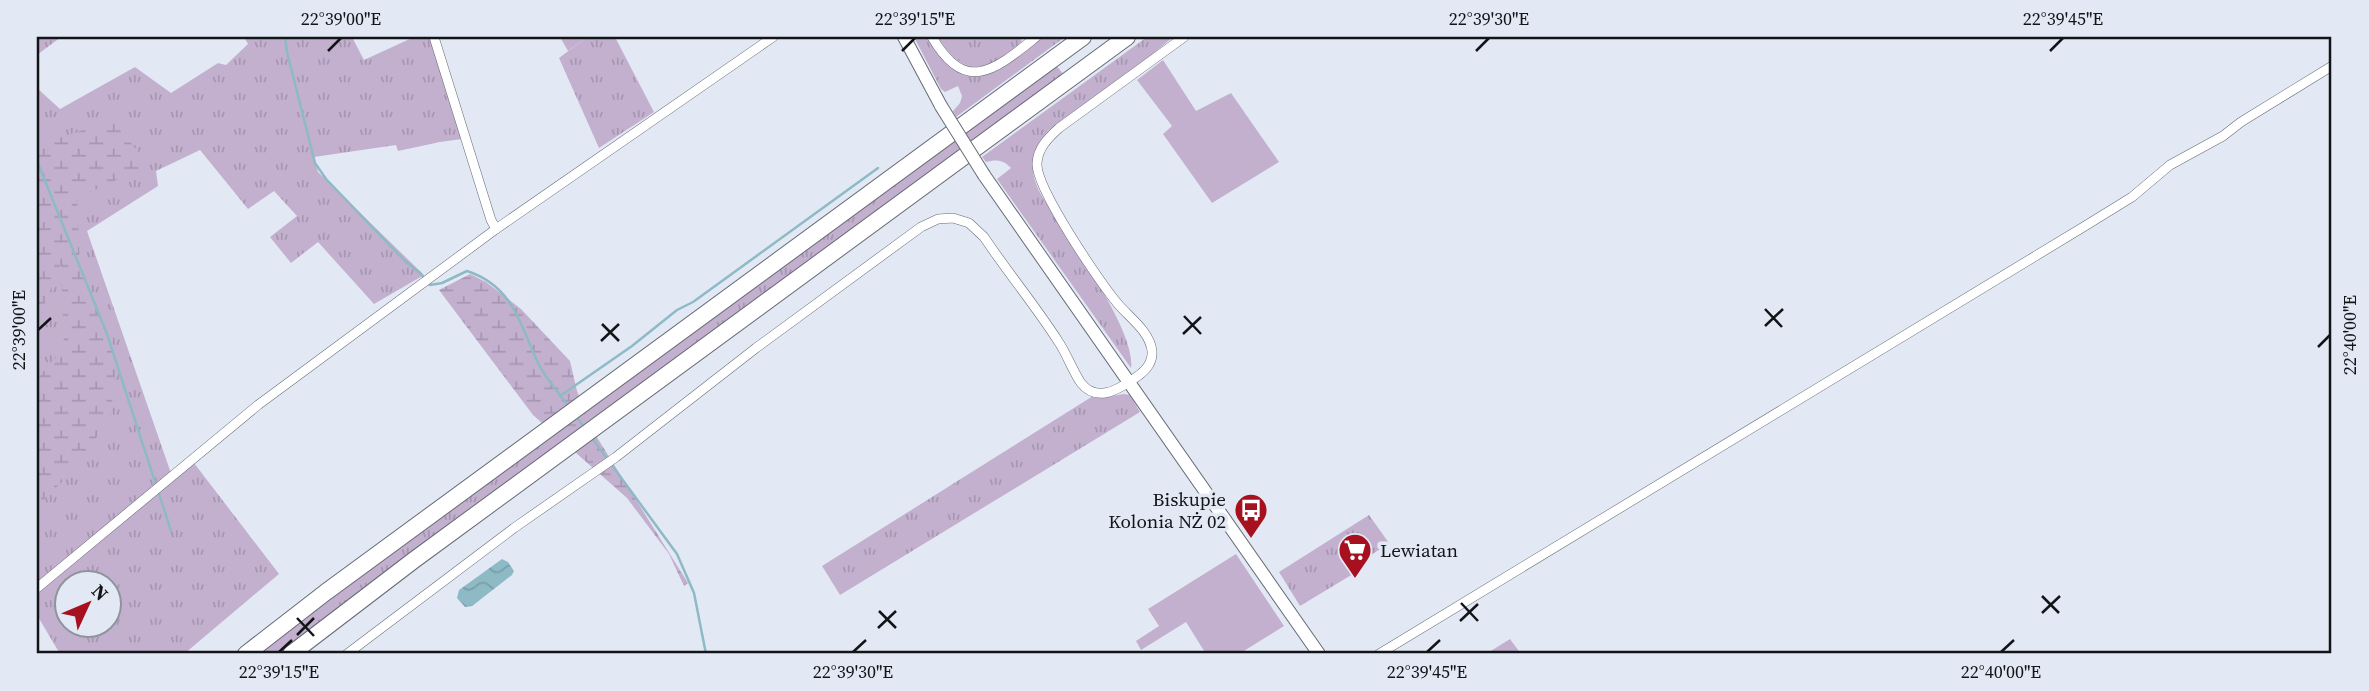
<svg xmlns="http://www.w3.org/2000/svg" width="2369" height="691" font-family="'Source Serif 4',serif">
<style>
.grass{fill:url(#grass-tufts);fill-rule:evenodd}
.wetland{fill:url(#wetland-marsh)}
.garden{fill:#c3b0cf}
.water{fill:url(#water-waves)}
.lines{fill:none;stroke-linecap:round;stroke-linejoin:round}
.stream{stroke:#8ebac6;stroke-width:2.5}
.street-casing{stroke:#666b74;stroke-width:10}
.secondary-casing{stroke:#666b74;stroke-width:14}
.highway-casing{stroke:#666b74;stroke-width:18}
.street{stroke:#fff;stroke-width:9}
.secondary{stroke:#fff;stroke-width:12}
.highway{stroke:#fff;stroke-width:16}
.secondary-bridge-casing{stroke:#666b74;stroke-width:14;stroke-linecap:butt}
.secondary-bridge{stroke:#fff;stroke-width:12}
.ticks{fill:none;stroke:#121418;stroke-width:2.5}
.labels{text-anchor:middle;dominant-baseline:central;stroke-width:7;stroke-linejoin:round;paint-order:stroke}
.poi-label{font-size:19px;fill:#121418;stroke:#e3e9f4;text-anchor:end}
.neatline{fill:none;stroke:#121418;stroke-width:2.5}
.ticks-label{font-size:18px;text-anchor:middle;fill:#121418}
</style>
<defs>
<pattern id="grass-tufts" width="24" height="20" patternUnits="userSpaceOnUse" patternTransform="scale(1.75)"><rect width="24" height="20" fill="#c3b0cf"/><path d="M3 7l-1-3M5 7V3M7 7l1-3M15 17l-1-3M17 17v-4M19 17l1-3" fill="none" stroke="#a696b1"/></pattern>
<pattern id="wetland-marsh" width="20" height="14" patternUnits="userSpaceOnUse" patternTransform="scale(1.75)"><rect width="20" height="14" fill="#c3b0cf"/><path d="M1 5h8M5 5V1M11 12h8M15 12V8" fill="none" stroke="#a696b1"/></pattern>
<pattern id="water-waves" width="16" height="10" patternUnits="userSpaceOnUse" patternTransform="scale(1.75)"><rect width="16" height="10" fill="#8ebac6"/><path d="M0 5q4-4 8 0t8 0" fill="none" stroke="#799fa9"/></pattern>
</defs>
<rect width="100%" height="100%" fill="#e3e9f4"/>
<g class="grass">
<path d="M 37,37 L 61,37 L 37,55 Z"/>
<path d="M 244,37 L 352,37 L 364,60 L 414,37 L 431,37 L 462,139 L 440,142 L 398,151 L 396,145 L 314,157 L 318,172 L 424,275 L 374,304 L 318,242 L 291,263 L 270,237 L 297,216 L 274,191 L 248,209 L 200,150 L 156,171 L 158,186 L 87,231 L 173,479 L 194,463 L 279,574 L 184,654 L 60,654 L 37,615 L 37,88 L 60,109 L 135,67 L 171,93 L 218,63 L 226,65 L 248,44 ZM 66,582 L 108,582 L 108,624 L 66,624 Z"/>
<path d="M 587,37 L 615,37 L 654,112 L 599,148 L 559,58 Z"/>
<path d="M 914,37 L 929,37 C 955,85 979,87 1021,54 C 1027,49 1035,39 1043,37 C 1048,35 1059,37 1065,37 L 956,117 L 953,111 L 960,103 L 962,96 L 958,86 L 945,92 L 941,89 Z"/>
<path d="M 938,37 L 1019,37 L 1022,41 C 1017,47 1011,51 1005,55 C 974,77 956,66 938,37 Z"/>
<path d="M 1147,37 L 1173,37 L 1148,58 L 1049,130 C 1039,141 1032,153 1033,168 C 1033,186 1046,202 1055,216 C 1075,248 1136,333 1131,368 L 997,179 L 1011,168 C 1004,160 996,159 986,162 L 982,157 Z"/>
<path d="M 1055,64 L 1064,75 L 332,615 L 283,654 L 256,654 L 322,602 Z"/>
<path d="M 1124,394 L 1130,395 L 1140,412 L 840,595 L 822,566 L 1093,396 L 1105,397 Z"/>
<path d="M 1369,515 L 1389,543 L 1350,569 L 1353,574 L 1300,606 L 1279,572 Z"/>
<path d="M 1510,639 L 1521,654 L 1486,654 Z"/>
</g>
<g class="wetland">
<path d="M 112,120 L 149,165 L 77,198 L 80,268 L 116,362 L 111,413 L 79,466 L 42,501 L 37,486 L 37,379 L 64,348 L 61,264 L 37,323 L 37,140 L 59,138 Z"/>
<path d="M 470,274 L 486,282 L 521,309 L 570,361 L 577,391 L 593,431 L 688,583 L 684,586 L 669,554 L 627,498 L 533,415 L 439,290 Z"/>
</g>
<g class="garden">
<path d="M 560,37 L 587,37 L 568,51 Z"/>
<path d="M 1163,60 L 1196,111 L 1231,93 L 1279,162 L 1212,203 L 1163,134 L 1172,126 L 1137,80 Z"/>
<path d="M 1236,554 L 1284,626 L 1239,654 L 1206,654 L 1186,622 L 1141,650 L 1136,641 L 1159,626 L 1148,609 Z"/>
</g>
<path class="water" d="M 502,559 L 508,562 L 514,571 L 512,575 L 472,606 L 465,607 L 457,598 L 459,590 Z"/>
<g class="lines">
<g class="stream">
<path d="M 285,37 L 287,52 L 315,163 L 326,179 L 404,260 L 420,273 L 430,285 L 442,283 L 467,271 C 513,286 520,324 538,363 C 546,379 559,393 569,407"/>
<path d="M 37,161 L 107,334 L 156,485"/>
<path d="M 560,396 L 632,346 L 677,310 L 693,302 L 878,168"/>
<path d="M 575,415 L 584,427"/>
<path d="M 592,438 L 677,554 L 694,593 L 706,654"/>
<path d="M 158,491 L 171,531"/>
</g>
<defs>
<g id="street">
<path d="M 434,37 L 491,220 L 496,229"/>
<path d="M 932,37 C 966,96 996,69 1036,37"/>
<path d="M 37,588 L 258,405 L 496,229 L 773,37"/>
<path d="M 347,654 L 514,528 L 616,457 L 756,348 L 921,227 L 938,219 L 953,218 L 969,223 L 984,237 C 1008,273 1035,305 1058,341 C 1067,354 1072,370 1081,383 C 1096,402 1116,391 1132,380 C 1143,373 1153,365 1152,351 C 1150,332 1130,318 1118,304 C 1100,283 1035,187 1037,163 C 1038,148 1048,138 1059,128 L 1184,37"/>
<path d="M 1379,654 L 2085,226 L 2132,197 L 2170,165 L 2223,136 L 2241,122 L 2332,66"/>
</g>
<g id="secondary">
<path d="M 904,37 L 941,106"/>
<path d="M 984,175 L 1319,654"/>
</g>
<g id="highway">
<path d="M 246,654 L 326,592 L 1083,37"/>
<path d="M 291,654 L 414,560 L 1127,37"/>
</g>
</defs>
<use href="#street" class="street-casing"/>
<use href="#secondary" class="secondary-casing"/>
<use href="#highway" class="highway-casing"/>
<use href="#street" class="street"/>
<use href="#secondary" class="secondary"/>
<use href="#highway" class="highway"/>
<defs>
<path id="secondary-bridge" d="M 941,106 L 984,175"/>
</defs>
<use href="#secondary-bridge" class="secondary-bridge-casing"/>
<use href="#secondary-bridge" class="secondary-bridge"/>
</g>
<path class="ticks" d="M 328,51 L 341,38M 902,51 L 915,38M 1476,51 L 1489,38M 2050,51 L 2063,38M 1765,309 L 1782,327M 1184,316 L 1201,334M 602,324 L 619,341M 1765,326 L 1783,309M 38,330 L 51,318M 1183,334 L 1201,317M 601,341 L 619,324M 2318,347 L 2330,335M 2042,596 L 2059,613M 1461,603 L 1478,621M 879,611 L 896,628M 2042,613 L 2060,596M 297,618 L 314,636M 1460,621 L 1478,604M 878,628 L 896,611M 297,635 L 314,618M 279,652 L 292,640M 853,652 L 866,640M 1427,652 L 1440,640M 2001,652 L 2014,640"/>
<defs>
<symbol id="bus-pin" viewBox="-11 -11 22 30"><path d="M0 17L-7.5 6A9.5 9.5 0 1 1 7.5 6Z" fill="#a7101f" stroke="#e3e9f4"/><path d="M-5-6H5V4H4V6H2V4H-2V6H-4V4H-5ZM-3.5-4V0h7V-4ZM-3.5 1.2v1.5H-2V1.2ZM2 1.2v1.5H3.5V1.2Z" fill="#fff"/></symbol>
<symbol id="supermarket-pin" viewBox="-11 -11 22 30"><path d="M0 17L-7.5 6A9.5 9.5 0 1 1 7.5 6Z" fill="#a7101f" stroke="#e3e9f4"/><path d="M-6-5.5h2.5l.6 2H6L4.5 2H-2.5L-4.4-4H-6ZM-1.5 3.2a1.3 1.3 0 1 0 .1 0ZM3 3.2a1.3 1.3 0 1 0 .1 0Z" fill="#fff"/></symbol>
</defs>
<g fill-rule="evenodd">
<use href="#bus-pin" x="1232" y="491" width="38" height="52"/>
<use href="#supermarket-pin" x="1336" y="531" width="38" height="52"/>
</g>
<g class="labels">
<g class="poi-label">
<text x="1226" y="499">Biskupie<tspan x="1226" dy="22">Kolonia NŻ 02</tspan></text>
<text x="1380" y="550" text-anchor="start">Lewiatan</text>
</g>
</g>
<rect width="2369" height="691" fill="none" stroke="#e3e9f4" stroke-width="77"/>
<g transform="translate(88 604) rotate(46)"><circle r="33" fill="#e3e9f4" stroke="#8f949c" stroke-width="2"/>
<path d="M0-5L12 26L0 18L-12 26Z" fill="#a7101f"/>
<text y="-10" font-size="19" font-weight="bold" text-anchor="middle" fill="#121418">N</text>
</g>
<rect x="38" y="38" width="2292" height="614" class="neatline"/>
<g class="ticks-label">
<text x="341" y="25">22°39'00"E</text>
<text x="915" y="25">22°39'15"E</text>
<text x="1489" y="25">22°39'30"E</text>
<text x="2063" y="25">22°39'45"E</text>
<text transform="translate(19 330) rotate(-90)" y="6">22°39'00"E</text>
<text transform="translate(2350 335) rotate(-90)" y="6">22°40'00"E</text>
<text x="279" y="678">22°39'15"E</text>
<text x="853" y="678">22°39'30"E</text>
<text x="1427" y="678">22°39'45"E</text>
<text x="2001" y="678">22°40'00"E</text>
</g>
</svg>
